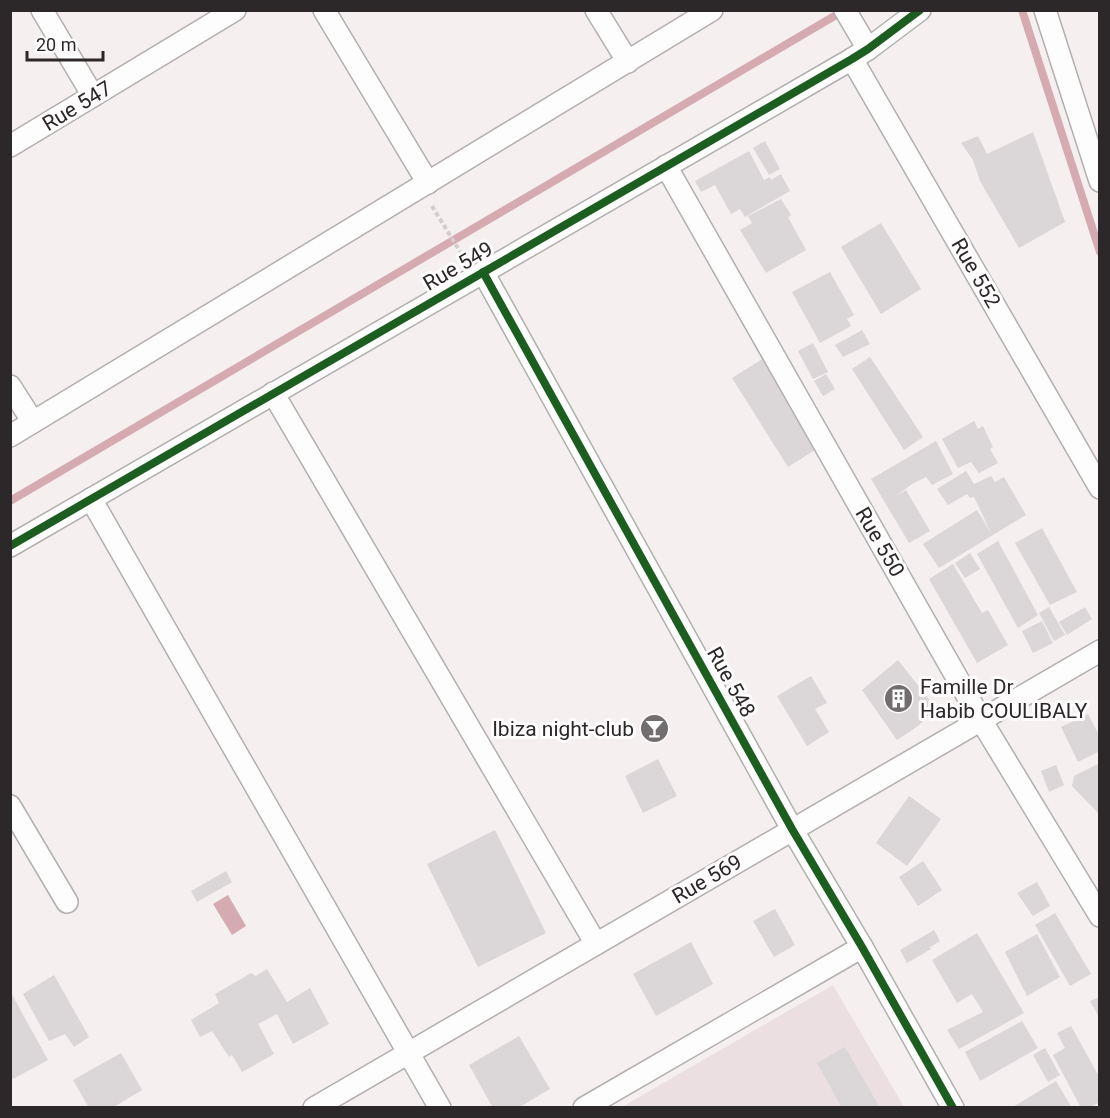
<svg xmlns="http://www.w3.org/2000/svg" width="1110" height="1118" font-family="Roboto,sans-serif">
<style>
.built{fill:#ecdfe1}
.water{fill:#d6aab1}
.lines{fill:none;stroke-linecap:round;stroke-linejoin:round}
.stream{stroke:#d6aab1;stroke-width:8}
.building{fill:#dbd6d7}
.street-casing{stroke:#b3afaf;stroke-width:24}
.path{stroke:#d1cecf;stroke-width:4;stroke-dasharray:4.5 3;stroke-linecap:butt}
.street{stroke:#fefdfd;stroke-width:21}
.cycleway-casing{stroke:#fefcfd;stroke-width:11}
.cycleway{stroke:#1b5e20;stroke-width:8}
.labels{text-anchor:middle;dominant-baseline:central;stroke-width:6;stroke-linejoin:round;paint-order:stroke}
.street-label{font-size:21px;fill:#2c2829;stroke:#fefcfd}
.poi-label{font-size:21px;fill:#2c2829;stroke:#fefcfd;text-anchor:start}
</style>
<rect width="100%" height="100%" fill="#f5eff0"/>
<path class="built" d="M 833,985 L 904,1107 L 620,1108 Z"/>
<path class="water" d="M 228,895 L 246,926 L 232,935 L 213,904 Z"/>
<g class="lines">
<g class="stream">
<path d="M 1022,10 L 1100,252"/>
<path d="M 10,501 L 843,11"/>
</g>
</g>
<g class="building">
<path d="M 1033,132 L 1065,222 L 1019,248 L 980,181 L 973,160 L 961,143 L 978,136 L 987,154 Z"/>
<path d="M 765,141 L 780,169 L 769,175 L 753,148 Z"/>
<path d="M 749,151 L 764,180 L 770,177 L 771,180 L 781,174 L 790,191 L 745,217 L 740,209 L 731,214 L 715,185 L 701,192 L 695,181 Z"/>
<path d="M 781,199 L 791,215 L 788,217 L 806,250 L 766,273 L 740,230 L 752,223 L 748,216 Z"/>
<path d="M 881,223 L 921,289 L 881,314 L 841,247 Z"/>
<path d="M 830,272 L 854,315 L 847,319 L 851,326 L 820,343 L 792,292 Z"/>
<path d="M 862,330 L 870,344 L 843,357 L 835,345 Z"/>
<path d="M 813,343 L 828,372 L 813,379 L 798,351 Z"/>
<path d="M 767,356 L 823,445 L 788,467 L 732,378 Z"/>
<path d="M 870,357 L 923,437 L 904,450 L 852,369 Z"/>
<path d="M 826,374 L 835,389 L 823,396 L 814,381 Z"/>
<path d="M 974,421 L 978,429 L 983,426 L 993,447 L 990,449 L 998,463 L 979,473 L 971,462 L 958,468 L 942,439 Z"/>
<path d="M 936,441 L 953,474 L 932,485 L 926,477 L 912,484 L 896,496 L 906,490 L 930,531 L 909,543 L 871,479 Z"/>
<path d="M 966,471 L 974,484 L 991,476 L 995,482 L 1004,477 L 1026,515 L 939,568 L 923,544 L 977,510 L 991,533 L 974,497 L 970,498 L 967,494 L 948,505 L 937,489 Z"/>
<path d="M 1042,528 L 1077,592 L 1050,605 L 1015,543 Z"/>
<path d="M 998,541 L 1038,615 L 1018,628 L 977,554 Z"/>
<path d="M 970,553 L 980,569 L 965,578 L 955,563 Z"/>
<path d="M 953,564 L 982,613 L 988,610 L 1008,645 L 977,663 L 929,579 Z"/>
<path d="M 1049,607 L 1065,635 L 1054,641 L 1039,613 Z"/>
<path d="M 1085,607 L 1092,619 L 1067,635 L 1059,622 Z"/>
<path d="M 1042,621 L 1053,643 L 1033,653 L 1022,631 Z"/>
<path d="M 898,660 L 936,708 L 918,726 L 897,740 L 862,690 Z"/>
<path d="M 811,676 L 827,703 L 815,709 L 829,732 L 807,746 L 777,696 Z"/>
<path d="M 1088,714 L 1100,737 L 1100,751 L 1078,762 L 1061,727 Z"/>
<path d="M 658,759 L 677,796 L 643,813 L 625,776 Z"/>
<path d="M 1100,763 L 1100,815 L 1072,786 L 1074,776 Z"/>
<path d="M 1056,765 L 1064,785 L 1049,792 L 1041,771 Z"/>
<path d="M 909,796 L 941,819 L 907,866 L 876,843 Z"/>
<path d="M 495,830 L 546,933 L 478,967 L 427,864 Z"/>
<path d="M 923,861 L 942,890 L 918,906 L 899,877 Z"/>
<path d="M 226,871 L 232,882 L 197,902 L 191,891 Z"/>
<path d="M 1037,882 L 1050,906 L 1033,916 L 1017,893 Z"/>
<path d="M 775,909 L 795,945 L 774,957 L 753,921 Z"/>
<path d="M 1055,913 L 1091,974 L 1070,986 L 1035,925 Z"/>
<path d="M 934,930 L 940,941 L 930,947 L 931,949 L 907,963 L 900,950 Z"/>
<path d="M 977,933 L 1024,1013 L 959,1049 L 947,1030 L 983,1012 L 972,994 L 957,1003 L 932,960 Z"/>
<path d="M 1037,934 L 1060,977 L 1027,996 L 1005,952 Z"/>
<path d="M 691,942 L 713,984 L 656,1016 L 633,974 Z"/>
<path d="M 267,969 L 287,1002 L 310,988 L 329,1024 L 293,1044 L 277,1014 L 258,1024 L 274,1054 L 242,1072 L 232,1055 L 229,1057 L 212,1031 L 200,1037 L 191,1020 L 219,1003 L 215,994 L 251,973 L 256,976 Z"/>
<path d="M 54,975 L 89,1037 L 74,1047 L 65,1034 L 49,1041 L 23,994 Z"/>
<path d="M 10,991 L 48,1060 L 13,1079 L 10,1074 Z"/>
<path d="M 1100,997 L 1100,1019 L 1090,1001 Z"/>
<path d="M 1022,1021 L 1038,1048 L 980,1081 L 965,1052 Z"/>
<path d="M 1071,1026 L 1100,1078 L 1100,1102 L 1089,1108 L 1081,1108 L 1053,1055 L 1065,1048 L 1057,1033 Z"/>
<path d="M 519,1036 L 550,1089 L 518,1108 L 493,1108 L 469,1065 Z"/>
<path d="M 845,1047 L 880,1108 L 842,1108 L 817,1063 Z"/>
<path d="M 1045,1048 L 1060,1075 L 1048,1082 L 1033,1055 Z"/>
<path d="M 121,1053 L 142,1090 L 112,1108 L 89,1108 L 73,1080 Z"/>
<path d="M 1056,1081 L 1072,1108 L 1011,1108 Z"/>
</g>
<g class="lines">
<defs>
<g id="street">
<path d="M 42,10 L 93,96"/>
<path d="M 324,10 L 428,183"/>
<path d="M 596,10 L 628,62"/>
<path d="M 845,10 L 868,49"/>
<path d="M 1045,10 L 1100,181"/>
<path d="M 852,59 L 1100,488"/>
<path d="M 10,146 L 235,10"/>
<path d="M 666,166 L 981,720 L 1100,916"/>
<path d="M 483,272 L 792,829 L 862,947 L 953,1108"/>
<path d="M 10,386 L 33,422"/>
<path d="M 273,393 L 596,944"/>
<path d="M 10,436 L 712,10"/>
<path d="M 91,499 L 440,1108"/>
<path d="M 10,546 L 852,59 L 868,49 L 920,10"/>
<path d="M 10,806 L 67,902"/>
<path d="M 314,1108 L 1100,651"/>
<path d="M 584,1108 L 862,947"/>
</g>
</defs>
<use href="#street" class="street-casing"/>
<path class="path" d="M 432,206 L 464,258"/>
<use href="#street" class="street"/>
<defs>
<g id="cycleway">
<path d="M 483,272 L 792,829 L 862,947 L 953,1108"/>
<path d="M 10,546 L 852,59 L 868,49 L 920,10"/>
</g>
</defs>
<use href="#cycleway" class="cycleway-casing"/>
<use href="#cycleway" class="cycleway"/>
</g>
<defs>
<symbol id="building-disc" viewBox="-11 -11 22 22"><circle r="9.5" fill="#726e6f" stroke="#fefcfd"/><path d="M-4-6H4V6H1V3H-1V6H-4ZM-2.5-4.3h1.7v1.8h-1.7ZM.8-4.3h1.7v1.8H.8ZM-2.5-1h1.7V.8h-1.7ZM.8-1h1.7V.8H.8Z" fill="#fff"/></symbol>
<symbol id="bar-disc" viewBox="-11 -11 22 22"><circle r="9.5" fill="#726e6f" stroke="#fefcfd"/><path d="M-6-5H6L.8 .8V4.5H3.5V6h-7V4.5H-.8V.8Z" fill="#fff"/></symbol>
</defs>
<g fill-rule="evenodd">
<use href="#building-disc" x="882" y="682" width="33" height="33"/>
<use href="#bar-disc" x="638" y="712" width="33" height="33"/>
</g>
<g class="labels">
<g class="street-label">
<text transform="translate(77 106) rotate(-31)">Rue 547</text>
<text transform="translate(458 266) rotate(-30)">Rue 549</text>
<text transform="translate(976 273) rotate(60)">Rue 552</text>
<text transform="translate(880 542) rotate(60)">Rue 550</text>
<text transform="translate(731 682) rotate(61)">Rue 548</text>
<text transform="translate(707 879) rotate(-30)">Rue 569</text>
</g>
<g class="poi-label">
<text x="920" y="687">Famille Dr<tspan x="920" dy="24">Habib COULIBALY</tspan></text>
<text x="634" y="729" text-anchor="end">Ibiza night-club</text>
</g>
</g>
<rect width="1110" height="1118" fill="none" stroke="#2c2829" stroke-width="24"/>
<path d="M27 51v9h76v-9" fill="none" stroke="#2c2829" stroke-width="3"/>
<text x="36" y="51" font-size="18" fill="#2c2829" stroke="#fefcfd" stroke-width="4.5" paint-order="stroke">20 m</text>
</svg>
